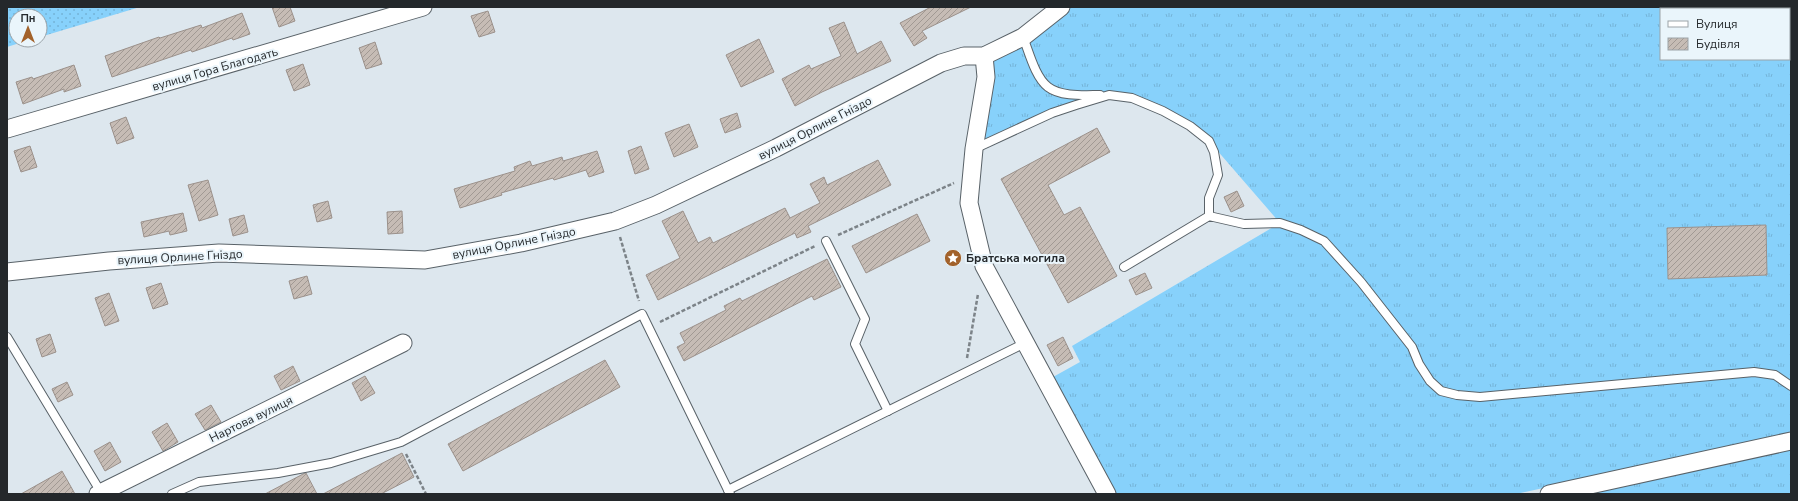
<svg xmlns="http://www.w3.org/2000/svg" width="1798" height="501" font-family="'Nunito Sans',sans-serif">
<style>
.grass{fill:url(#grass-tufts);fill-rule:evenodd}
.garden{fill:url(#garden-dots)}
.building{fill:url(#building-hatch);stroke:#9b918b}
.lines{fill:none;stroke-linecap:round;stroke-linejoin:round}
.lane-casing{stroke:#596268;stroke-width:10}
.street-casing{stroke:#596268;stroke-width:19}
.path{stroke:#7c8388;stroke-width:2.5;stroke-dasharray:4 2;stroke-linecap:butt}
.lane{stroke:#fff;stroke-width:8}
.street{stroke:#fff;stroke-width:17}
.labels{text-anchor:middle;dominant-baseline:central;stroke-width:4;stroke-linejoin:round;paint-order:stroke}
.street-label{font-size:12px;fill:#24282b;stroke:#eaf5fb}
.poi-label{font-size:12px;font-weight:bold;fill:#24282b;stroke:#eaf5fb;text-anchor:start}
</style>
<defs>
<pattern id="grass-tufts" width="24" height="20" patternUnits="userSpaceOnUse"><rect width="24" height="20" fill="#87d1fb"/><path d="M3 7l-1-3M5 7V3M7 7l1-3M15 17l-1-3M17 17v-4M19 17l1-3" fill="none" stroke="#74b3d7"/></pattern>
<pattern id="garden-dots" width="8" height="8" patternUnits="userSpaceOnUse"><rect width="8" height="8" fill="#87d1fb"/><path d="M2 2h.1M6 6h.1" fill="none" stroke="#74b3d7" stroke-width="1.8" stroke-linecap="round"/></pattern>
<pattern id="building-hatch" width="6" height="6" patternUnits="userSpaceOnUse"><rect width="6" height="6" fill="#c6bcb5"/><path d="M-1 1l2-2M0 6l6-6M5 7l2-2" fill="none" stroke="#a19993"/></pattern>
</defs>
<rect width="100%" height="100%" fill="#dde7ee"/>
<g class="grass">
<path d="M 1061,7 L 1791,7 L 1791,434 L 1516,494 L 1116,494 L 1053,377 L 1080,362 L 1072,346 L 1280,223 L 1209,141 L 1163,111 L 1109,95 L 1076,105 L 974,149 L 984,56 ZM 1661,9 L 1789,9 L 1789,59 L 1661,59 Z"/>
<path d="M 1791,441 L 1791,494 L 1560,494 Z"/>
</g>
<path class="garden" d="M 7,7 L 140,7 L 40,37 L 40,16 L 16,16 L 16,40 L 29,40 L 7,47 Z"/>
<g class="building">
<path d="M 272,7 L 290,7 L 295,21 L 279,27 Z"/>
<path d="M 931,7 L 971,7 L 922,31 L 927,38 L 914,46 L 900,23 Z"/>
<path d="M 488,11 L 495,32 L 479,37 L 471,16 Z"/>
<path d="M 242,13 L 250,34 L 233,40 L 232,38 L 192,52 L 191,50 L 112,77 L 105,56 L 159,37 L 160,38 L 201,25 L 202,28 Z"/>
<path d="M 844,22 L 857,54 L 881,41 L 891,61 L 822,92 L 795,106 L 782,79 L 809,65 L 811,69 L 841,56 L 829,28 Z"/>
<path d="M 759,39 L 774,72 L 741,87 L 726,55 Z"/>
<path d="M 375,42 L 382,64 L 366,69 L 359,48 Z"/>
<path d="M 303,64 L 310,85 L 294,91 L 286,70 Z"/>
<path d="M 74,65 L 81,86 L 64,92 L 64,89 L 23,104 L 16,82 L 32,77 L 33,79 Z"/>
<path d="M 737,113 L 741,127 L 725,133 L 720,119 Z"/>
<path d="M 126,117 L 134,138 L 117,144 L 110,123 Z"/>
<path d="M 689,124 L 698,147 L 674,157 L 665,133 Z"/>
<path d="M 1097,128 L 1110,152 L 1048,185 L 1064,215 L 1080,207 L 1117,276 L 1068,303 L 1001,179 Z"/>
<path d="M 30,146 L 37,167 L 21,172 L 14,151 Z"/>
<path d="M 641,146 L 649,169 L 635,174 L 628,151 Z"/>
<path d="M 597,151 L 604,172 L 589,177 L 586,170 L 554,180 L 553,178 L 501,193 L 502,195 L 460,208 L 454,189 L 515,171 L 514,167 L 530,161 L 532,166 L 562,157 L 563,161 Z"/>
<path d="M 878,160 L 891,185 L 808,226 L 811,232 L 797,238 L 795,233 L 658,300 L 646,275 L 680,258 L 662,221 L 683,211 L 698,243 L 710,237 L 713,243 L 785,208 L 790,218 L 820,203 L 810,184 L 824,177 L 827,185 Z"/>
<path d="M 208,180 L 218,215 L 199,221 L 188,185 Z"/>
<path d="M 1237,191 L 1244,206 L 1231,212 L 1224,197 Z"/>
<path d="M 328,201 L 332,218 L 317,222 L 313,205 Z"/>
<path d="M 402,211 L 403,233 L 388,234 L 387,212 Z"/>
<path d="M 183,213 L 187,231 L 170,235 L 169,231 L 144,237 L 141,222 Z"/>
<path d="M 917,214 L 930,241 L 866,273 L 852,246 Z"/>
<path d="M 244,215 L 248,232 L 233,236 L 229,219 Z"/>
<path d="M 1766,225 L 1767,275 L 1668,279 L 1667,228 Z"/>
<path d="M 827,259 L 841,287 L 814,300 L 812,296 L 684,361 L 677,347 L 685,343 L 680,333 L 726,310 L 724,306 L 740,298 L 742,301 Z"/>
<path d="M 1145,273 L 1152,288 L 1136,295 L 1129,280 Z"/>
<path d="M 307,276 L 312,294 L 294,299 L 289,281 Z"/>
<path d="M 161,283 L 168,304 L 153,309 L 146,288 Z"/>
<path d="M 109,293 L 119,321 L 105,326 L 95,298 Z"/>
<path d="M 50,334 L 56,352 L 42,357 L 36,339 Z"/>
<path d="M 1063,337 L 1073,358 L 1058,366 L 1047,345 Z"/>
<path d="M 605,360 L 620,387 L 463,471 L 448,444 Z"/>
<path d="M 293,366 L 300,381 L 281,390 L 274,376 Z"/>
<path d="M 365,376 L 375,393 L 361,401 L 352,383 Z"/>
<path d="M 67,382 L 73,395 L 58,402 L 52,389 Z"/>
<path d="M 211,405 L 221,422 L 205,430 L 195,414 Z"/>
<path d="M 167,423 L 178,442 L 163,451 L 152,432 Z"/>
<path d="M 110,442 L 121,462 L 105,471 L 94,451 Z"/>
<path d="M 402,453 L 414,477 L 381,494 L 323,494 Z"/>
<path d="M 62,471 L 75,494 L 21,494 Z"/>
<path d="M 306,473 L 317,494 L 265,494 L 305,473 Z"/>
</g>
<g class="lines">
<defs>
<g id="lane">
<path d="M 1023,37 C 1029,52 1035,77 1048,87 C 1061,97 1085,95 1100,95"/>
<path d="M 974,149 L 1052,113 L 1076,105 L 1109,95 L 1132,98 L 1163,111 L 1190,126 L 1209,141 L 1214,152 L 1218,175 L 1209,198 L 1209,216"/>
<path d="M 826,241 L 865,319 L 855,344 L 888,411"/>
<path d="M 1124,267 L 1209,216 L 1244,224 L 1280,223 L 1301,230 L 1324,241 L 1361,282 L 1412,347 L 1419,364 L 1430,381 L 1441,391 L 1457,395 L 1480,397 L 1754,372 L 1775,375 L 1791,386"/>
<path d="M 7,337 L 102,494"/>
<path d="M 728,490 L 1025,343"/>
<path d="M 172,494 L 199,482 L 278,473 L 331,463 L 401,442 L 642,314 L 730,494"/>
</g>
<g id="street">
<path d="M 984,56 L 986,77 L 974,149 L 969,203 L 984,266 L 1107,494"/>
<path d="M 7,129 L 423,7"/>
<path d="M 7,272 L 109,261 L 219,253 L 425,260 L 521,243 L 615,221 L 656,205 L 776,148 L 941,63 L 964,56 L 984,56 L 1023,37 L 1061,7"/>
<path d="M 98,494 L 403,343"/>
<path d="M 1549,494 L 1791,441"/>
</g>
</defs>
<use href="#lane" class="lane-casing"/>
<use href="#street" class="street-casing"/>
<g class="path">
<path d="M 838,235 L 954,183"/>
<path d="M 620,237 L 639,301"/>
<path d="M 660,322 L 815,246"/>
<path d="M 967,358 L 978,294"/>
<path d="M 406,454 L 426,494"/>
</g>
<use href="#lane" class="lane"/>
<use href="#street" class="street"/>
</g>
<defs>
<symbol id="sight-disc" viewBox="-11 -11 22 22"><circle r="9.5" fill="#a2622b" stroke="#eaf5fb"/><path d="M0-6L1.8-2.2L6-1.7L2.9 1.2L3.7 5.4L0 3.3L-3.7 5.4L-2.9 1.2L-6-1.7L-1.8-2.2Z" fill="#fff"/></symbol>
</defs>
<g fill-rule="evenodd">
<use href="#sight-disc" x="943" y="248" width="20" height="20"/>
</g>
<g class="labels">
<g class="street-label">
<text transform="translate(215 69) rotate(-16)">вулиця Гора Благодать</text>
<text transform="translate(815 128) rotate(-27)">вулиця Орлине Гніздо</text>
<text transform="translate(514 243) rotate(-11)">вулиця Орлине Гніздо</text>
<text transform="translate(180 257) rotate(-3)">вулиця Орлине Гніздо</text>
<text transform="translate(251 419) rotate(-26)">Нартова вулиця</text>
</g>
<g class="poi-label">
<text x="966" y="258">Братська могила</text>
</g>
</g>
<rect width="1798" height="501" fill="none" stroke="#24282b" stroke-width="16"/>
<rect x="1660" y="8" width="130" height="52" fill="#eaf5fb" stroke="#9ba3a8"/>
<rect x="1668" y="21" width="20" height="6" fill="#ffffff" stroke="#9ba3a8"/>
<text x="1696" y="28" font-size="12" fill="#24282b">Вулиця</text>
<rect x="1668" y="38" width="20" height="12" fill="url(#building-hatch)" stroke="#9ba3a8"/>
<text x="1696" y="48" font-size="12" fill="#24282b">Будівля</text>
<g transform="translate(28 28)"><circle r="19" fill="#eaf5fb" stroke="#9ba3a8"/>
<path d="M0-3L7 15L0 10L-7 15Z" fill="#a2622b"/>
<text y="-6" font-size="11" font-weight="bold" text-anchor="middle" fill="#24282b">Пн</text>
</g>
</svg>
